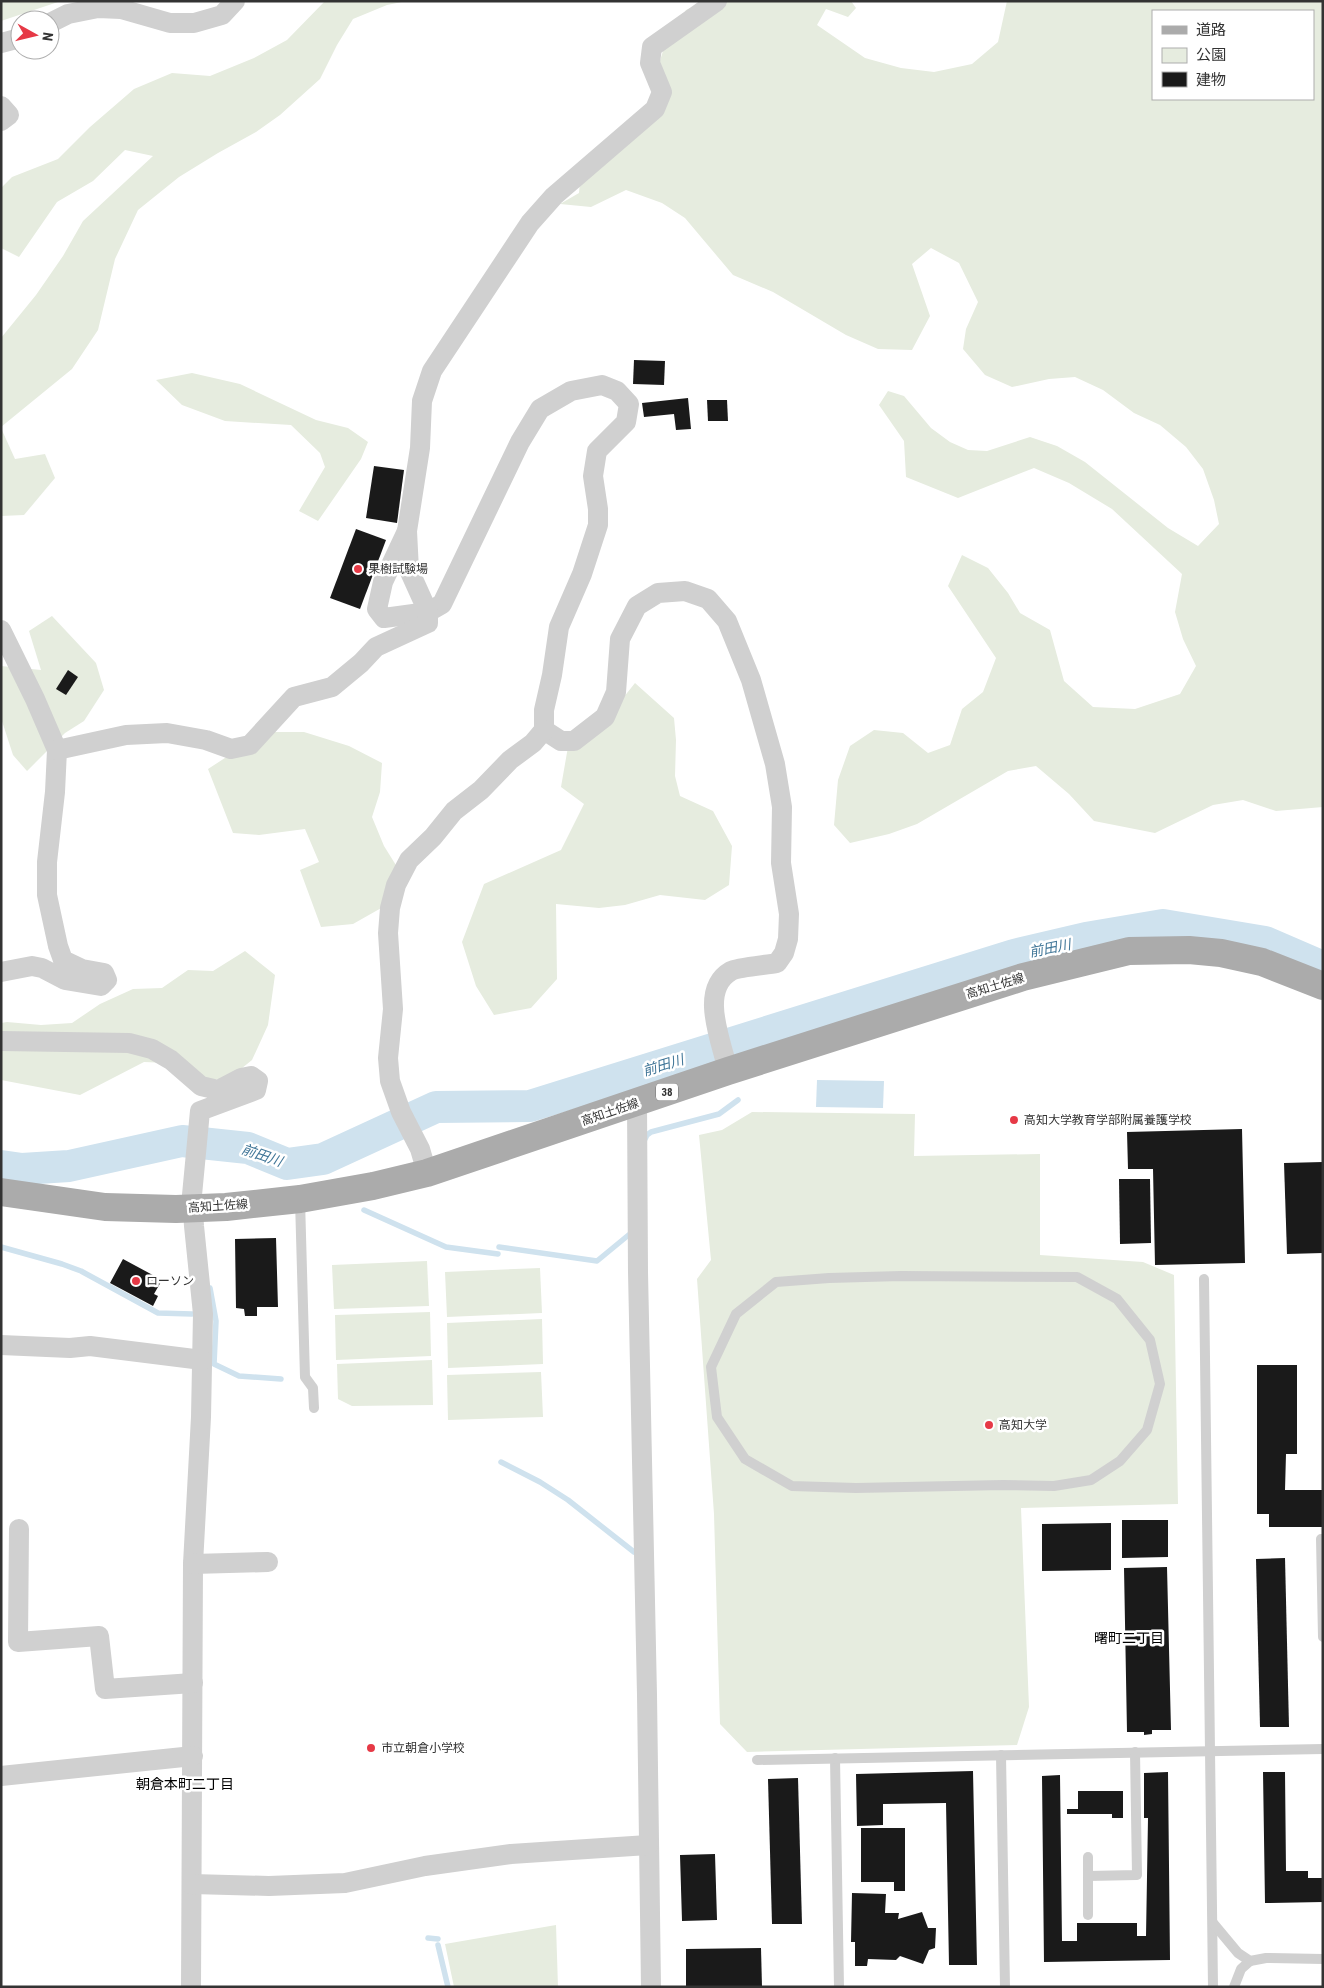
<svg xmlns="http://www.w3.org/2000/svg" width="1324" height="1988" font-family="'Roboto Condensed','Noto Sans JP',sans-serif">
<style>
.green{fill:#e6ecdf;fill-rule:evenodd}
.water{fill:#cfe2ee}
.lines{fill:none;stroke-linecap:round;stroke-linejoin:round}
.stream{stroke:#cfe2ee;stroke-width:5.5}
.river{stroke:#cfe2ee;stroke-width:32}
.building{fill:#1a1a1a}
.service{stroke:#d0d0d0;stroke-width:10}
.minor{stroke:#d0d0d0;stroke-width:20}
.primary{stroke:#ababab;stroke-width:28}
.poi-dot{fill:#e63946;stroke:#fff;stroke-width:2}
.labels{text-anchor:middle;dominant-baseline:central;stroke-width:5;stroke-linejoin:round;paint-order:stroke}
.shield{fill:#fff;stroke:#707070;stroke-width:1}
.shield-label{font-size:11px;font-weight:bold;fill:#333}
.poi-label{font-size:12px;fill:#333;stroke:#fff;text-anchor:start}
.street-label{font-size:12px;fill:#333;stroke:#fff}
.water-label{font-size:14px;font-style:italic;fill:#3f7597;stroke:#fff}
.neighbourhood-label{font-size:14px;fill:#000;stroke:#fff}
</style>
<rect width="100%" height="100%" fill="#fff"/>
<g class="green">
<path d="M 1,1 L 61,1 L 1,21 Z"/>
<path d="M 325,1 L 407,1 L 387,5 L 353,19 L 337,45 L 320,79 L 280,115 L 256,132 L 218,153 L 179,177 L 138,210 L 115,259 L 98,330 L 72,369 L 1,427 L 1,338 L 36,295 L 63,256 L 83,221 L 153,156 L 125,150 L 93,181 L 57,202 L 19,257 L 1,248 L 1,188 L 12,177 L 58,159 L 90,127 L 134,89 L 172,73 L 210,76 L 254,58 L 287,40 Z"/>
<path d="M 705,1 L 851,1 L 856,8 L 848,17 L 826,9 L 817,25 L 865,58 L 901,68 L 934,72 L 972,64 L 998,42 L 1007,1 L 1323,1 L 1323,807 L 1276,811 L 1243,800 L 1213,805 L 1155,833 L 1094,821 L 1069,794 L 1036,766 L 1008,771 L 917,824 L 889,834 L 850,843 L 834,825 L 838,780 L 850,746 L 874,730 L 903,733 L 928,753 L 950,745 L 962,709 L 983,692 L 996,658 L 948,586 L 962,555 L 988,568 L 1008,593 L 1020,613 L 1050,630 L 1064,681 L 1093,707 L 1135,709 L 1180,694 L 1196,666 L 1183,639 L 1175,612 L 1182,574 L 1112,509 L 1069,483 L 1034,468 L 958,498 L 906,477 L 904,441 L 879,405 L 888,391 L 904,396 L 931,428 L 950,442 L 968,450 L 987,451 L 1030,437 L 1057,446 L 1085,462 L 1168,528 L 1198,546 L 1219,524 L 1214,500 L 1203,469 L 1186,447 L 1160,425 L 1134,413 L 1103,390 L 1075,377 L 1049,379 L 1012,387 L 985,375 L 963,349 L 966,329 L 978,302 L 959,263 L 931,248 L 912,264 L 930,316 L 912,350 L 878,349 L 846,335 L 773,292 L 733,275 L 685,218 L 662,203 L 626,190 L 591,207 L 560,204 L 579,193 L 581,169 L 669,89 L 659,64 L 666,41 L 686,10 ZM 1153,11 L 1313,11 L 1313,99 L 1153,99 Z"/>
<path d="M 192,373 L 240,384 L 316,420 L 348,428 L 368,442 L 361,459 L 318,521 L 299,511 L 325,467 L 320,453 L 291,425 L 225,421 L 182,405 L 156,380 Z"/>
<path d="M 1,428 L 15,459 L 45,454 L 55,478 L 24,515 L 1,516 Z"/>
<path d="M 52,616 L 96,663 L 104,690 L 84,721 L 65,733 L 27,771 L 13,755 L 1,718 L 1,666 L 41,670 L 29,631 Z"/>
<path d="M 635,683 L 674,718 L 676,740 L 675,776 L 680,796 L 713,811 L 732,846 L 729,885 L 705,900 L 660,895 L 625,905 L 599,908 L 556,904 L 557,979 L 531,1008 L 494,1015 L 476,986 L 462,942 L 484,884 L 561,850 L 584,804 L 561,787 L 569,741 L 603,723 Z"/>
<path d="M 261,732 L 304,732 L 349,746 L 382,763 L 380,792 L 372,817 L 384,846 L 399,870 L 383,907 L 353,924 L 321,927 L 300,870 L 319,862 L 305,829 L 259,835 L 233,833 L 208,769 L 228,756 Z"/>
<path d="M 245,951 L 275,975 L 268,1025 L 252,1060 L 231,1077 L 195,1083 L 168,1063 L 144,1062 L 80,1095 L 1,1080 L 1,1023 L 7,1022 L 41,1025 L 72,1023 L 100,1004 L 133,989 L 162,988 L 188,970 L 213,971 Z"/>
<path d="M 752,1112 L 915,1114 L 914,1156 L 1040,1154 L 1040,1255 L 1143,1262 L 1174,1275 L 1178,1504 L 1021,1508 L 1029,1707 L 1017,1745 L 747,1752 L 720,1724 L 714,1514 L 697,1279 L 711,1260 L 699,1135 L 722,1130 Z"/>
<path d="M 427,1261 L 429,1306 L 334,1309 L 332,1265 Z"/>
<path d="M 540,1268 L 542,1313 L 447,1317 L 445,1272 Z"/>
<path d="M 430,1312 L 431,1356 L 336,1360 L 335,1315 Z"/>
<path d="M 542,1319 L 543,1364 L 448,1368 L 447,1323 Z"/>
<path d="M 432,1360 L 433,1405 L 352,1406 L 338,1399 L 337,1364 Z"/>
<path d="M 541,1372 L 543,1417 L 448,1420 L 447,1375 Z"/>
<path d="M 556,1925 L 558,1987 L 454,1987 L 445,1944 Z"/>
</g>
<path class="water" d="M 817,1080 L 884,1081 L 883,1108 L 816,1107 Z"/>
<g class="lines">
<g class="stream">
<path d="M 644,1141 L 647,1135 L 651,1132 L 719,1114 L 738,1100"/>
<path d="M 364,1210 L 446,1247 L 498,1254"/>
<path d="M 1,1247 L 62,1264 L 81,1271 L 158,1313 L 192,1314"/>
<path d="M 499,1247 L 597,1261 L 631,1233 L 631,1229"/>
<path d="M 210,1288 L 216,1321 L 214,1364 L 239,1376 L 281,1379"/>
<path d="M 501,1462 L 540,1482 L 568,1500 L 634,1552"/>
<path d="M 428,1938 L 438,1939"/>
<path d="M 438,1945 L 448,1987"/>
</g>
<path class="river" d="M 1,1166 L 22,1169 L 69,1166 L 182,1141 L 248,1148 L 287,1164 L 323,1159 L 436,1107 L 530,1106 L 1014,955 L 1086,938 L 1163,925 L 1265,942 L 1323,967"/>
</g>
<g class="building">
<path d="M 634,360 L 665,361 L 664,385 L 633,384 Z"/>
<path d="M 688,398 L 691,429 L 676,430 L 674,414 L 644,417 L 642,403 Z"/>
<path d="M 707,400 L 727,400 L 728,421 L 708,421 Z"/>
<path d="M 374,466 L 404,470 L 397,523 L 366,518 Z"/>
<path d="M 356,529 L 386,540 L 360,609 L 330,598 Z"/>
<path d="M 68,670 L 78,677 L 66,695 L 56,689 Z"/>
<path d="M 1242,1129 L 1245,1263 L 1155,1265 L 1153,1169 L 1128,1169 L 1127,1132 Z"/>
<path d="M 1323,1162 L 1323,1253 L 1287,1254 L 1284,1163 Z"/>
<path d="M 1119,1179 L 1150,1179 L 1151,1243 L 1120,1244 Z"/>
<path d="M 276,1238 L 278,1307 L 257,1307 L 257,1316 L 245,1316 L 244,1309 L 236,1308 L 235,1239 Z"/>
<path d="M 123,1259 L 162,1280 L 154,1294 L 158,1296 L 153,1306 L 110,1283 Z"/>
<path d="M 1257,1365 L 1297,1365 L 1297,1454 L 1286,1454 L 1285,1490 L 1323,1490 L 1323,1527 L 1269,1527 L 1269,1514 L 1257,1514 Z"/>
<path d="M 1122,1520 L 1168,1520 L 1168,1557 L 1122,1558 Z"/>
<path d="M 1111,1523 L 1111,1570 L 1042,1571 L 1042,1524 Z"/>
<path d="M 1285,1558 L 1289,1727 L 1260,1727 L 1256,1559 Z"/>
<path d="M 1167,1567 L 1171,1730 L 1152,1730 L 1152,1734 L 1144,1735 L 1144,1732 L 1127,1732 L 1124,1568 Z"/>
<path d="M 973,1771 L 977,1965 L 949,1965 L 946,1803 L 883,1804 L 883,1825 L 857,1826 L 856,1774 Z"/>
<path d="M 1168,1772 L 1170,1960 L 1044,1962 L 1042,1776 L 1060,1775 L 1062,1941 L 1077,1941 L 1077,1923 L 1137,1923 L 1137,1936 L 1146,1936 L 1148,1818 L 1144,1818 L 1144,1773 Z"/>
<path d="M 1263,1772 L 1285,1772 L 1286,1871 L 1308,1871 L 1308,1878 L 1323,1878 L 1323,1902 L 1265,1903 Z"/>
<path d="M 798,1778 L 802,1924 L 772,1924 L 768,1779 Z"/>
<path d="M 1078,1791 L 1123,1791 L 1123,1818 L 1112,1818 L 1112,1814 L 1067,1814 L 1067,1809 L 1078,1809 Z"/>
<path d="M 861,1828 L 905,1828 L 905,1891 L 894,1891 L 894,1882 L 861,1882 Z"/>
<path d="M 715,1854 L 717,1920 L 682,1921 L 680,1855 Z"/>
<path d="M 852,1893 L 886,1894 L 885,1913 L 899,1913 L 898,1919 L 922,1912 L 928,1928 L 936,1928 L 935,1948 L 929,1950 L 923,1964 L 900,1956 L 896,1960 L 868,1959 L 867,1966 L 855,1966 L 855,1942 L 851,1942 Z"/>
<path d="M 761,1948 L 762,1987 L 686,1987 L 686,1949 Z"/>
</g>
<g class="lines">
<g class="service">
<path d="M 300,1200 L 305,1377 L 313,1388 L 314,1408"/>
<path d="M 901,1276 L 1077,1277 L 1117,1299 L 1150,1340 L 1160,1384 L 1147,1430 L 1120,1461 L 1091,1480 L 1054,1486 L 1003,1485 L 856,1488 L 792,1486 L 745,1459 L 717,1417 L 711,1367 L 736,1314 L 776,1282 L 829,1278 Z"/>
<path d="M 1204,1279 L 1213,1987"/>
<path d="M 1323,1539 L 1321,1539 L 1323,1637"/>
<path d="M 1001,1755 L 1005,1987"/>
<path d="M 835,1758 L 839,1987"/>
<path d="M 757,1760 L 1323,1749"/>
<path d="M 1088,1857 L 1088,1915"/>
<path d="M 1088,1876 L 1137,1875 L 1135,1752"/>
<path d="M 1213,1923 L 1238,1953 L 1250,1961 L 1266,1958 L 1323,1959"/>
<path d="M 1234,1987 L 1241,1969 L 1250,1961"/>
</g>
<g class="minor">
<path d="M 50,23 L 68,14 L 98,8 L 121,9 L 170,23 L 194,23 L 222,15 L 235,1"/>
<path d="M 1,43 L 20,38"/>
<path d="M 1,106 L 9,115 L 1,121"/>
<path d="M 407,531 L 383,582 L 377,609 L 384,618 L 428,612 L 442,604 L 520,442 L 540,409 L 571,391 L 602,385 L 617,391 L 629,404 L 626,422 L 597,451 L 593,476 L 598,509 L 598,525 L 582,574 L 559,627 L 552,675 L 544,710 L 544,730 L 561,741 L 574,741 L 605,717 L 616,692 L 620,639 L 637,606 L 658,593 L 685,591 L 708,599 L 727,621 L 751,680 L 775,764 L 782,807 L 781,863 L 789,914 L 788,939 L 784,953 L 777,963 C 767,965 738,967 731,971 C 698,990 722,1042 728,1071"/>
<path d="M 1,630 L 35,699 L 57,750 L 55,792 L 47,862 L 47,895 L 58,946 L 63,960 L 82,969 L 104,973 L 107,980 L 101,986 L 65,980 L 42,968 L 32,966 L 1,972"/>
<path d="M 57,750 L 126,735 L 167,733 L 206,740 L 231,749 L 250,745 L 294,697 L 332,687 L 361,663 L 376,647 L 428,623 L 428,612 L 409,570 L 407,531 L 420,448 L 422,401 L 432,371 L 530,223 L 554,196 L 655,109 L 662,92 L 650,63 L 652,47 L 717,1"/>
<path d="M 1,1041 L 129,1043 L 152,1049 L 171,1060 L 201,1086 L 218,1090 L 241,1078 L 251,1076 L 258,1081 L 256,1090 L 200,1111 L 192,1195 L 194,1226 L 203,1314 L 201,1417 L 193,1564 L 191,1987"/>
<path d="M 637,1102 L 638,1272 L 647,1695 L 651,1987"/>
<path d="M 427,1173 L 420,1149 L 401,1112 L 390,1081 L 388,1058 L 393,1009 L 388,933 L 390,908 L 396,885 L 409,860 L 433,837 L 454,811 L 481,790 L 510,760 L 533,743 L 544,730"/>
<path d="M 1,1345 L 70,1348 L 90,1346 L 202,1360"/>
<path d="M 19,1529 L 18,1642 L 99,1636 L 105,1689 L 193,1683"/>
<path d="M 193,1564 L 268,1562"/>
<path d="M 1,1776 L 193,1756"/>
<path d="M 192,1884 L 269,1886 L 345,1883 L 425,1866 L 511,1854 L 648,1845"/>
</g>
<path class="primary" d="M 1,1192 L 105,1207 L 176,1209 L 226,1207 L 300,1199 L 373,1186 L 427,1173 L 728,1071 L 1023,977 L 1129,951 L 1189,950 L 1221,953 L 1262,962 L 1323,986"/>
</g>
<g class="poi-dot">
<circle cx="358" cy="569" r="5"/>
<circle cx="1014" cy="1120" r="5"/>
<circle cx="136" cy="1281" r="5"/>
<circle cx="989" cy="1425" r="5"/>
<circle cx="371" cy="1748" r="5"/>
</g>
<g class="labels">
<rect class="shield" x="656" y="1083.5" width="22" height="17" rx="4"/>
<g class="shield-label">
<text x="667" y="1092">38</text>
</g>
<g class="poi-label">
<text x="368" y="569">果樹試験場</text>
<text x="1024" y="1120">高知大学教育学部附属養護学校</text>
<text x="146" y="1281">ローソン</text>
<text x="999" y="1425">高知大学</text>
<text x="381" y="1748">市立朝倉小学校</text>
</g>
<g class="street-label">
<text transform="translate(995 986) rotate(-17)">高知土佐線</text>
<text transform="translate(610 1112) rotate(-19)">高知土佐線</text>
<text transform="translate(218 1206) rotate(-4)">高知土佐線</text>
</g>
<g class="water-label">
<text transform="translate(1050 948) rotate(-11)">前田川</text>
<text transform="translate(663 1065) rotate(-17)">前田川</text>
<text transform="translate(262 1155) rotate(19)">前田川</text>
</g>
<g class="neighbourhood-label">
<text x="1129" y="1638">曙町二丁目</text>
<text x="185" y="1784">朝倉本町二丁目</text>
</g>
</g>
<rect width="1324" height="1988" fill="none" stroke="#333333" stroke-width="5"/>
<rect x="1152" y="10" width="162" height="90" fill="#ffffff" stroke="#adadad"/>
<rect x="1162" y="26" width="25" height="8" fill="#ababab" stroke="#adadad"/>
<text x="1196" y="35" font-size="15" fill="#333333">道路</text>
<rect x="1162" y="48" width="25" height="15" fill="#e6ecdf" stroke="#adadad"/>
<text x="1196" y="60" font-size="15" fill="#333333">公園</text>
<rect x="1162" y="72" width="25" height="15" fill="#1a1a1a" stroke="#adadad"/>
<text x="1196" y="85" font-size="15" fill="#333333">建物</text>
<g transform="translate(35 35) rotate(98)"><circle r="24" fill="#ffffff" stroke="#adadad"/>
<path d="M0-4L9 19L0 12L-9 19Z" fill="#e63946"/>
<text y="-8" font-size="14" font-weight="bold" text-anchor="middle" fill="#333333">N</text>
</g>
</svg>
